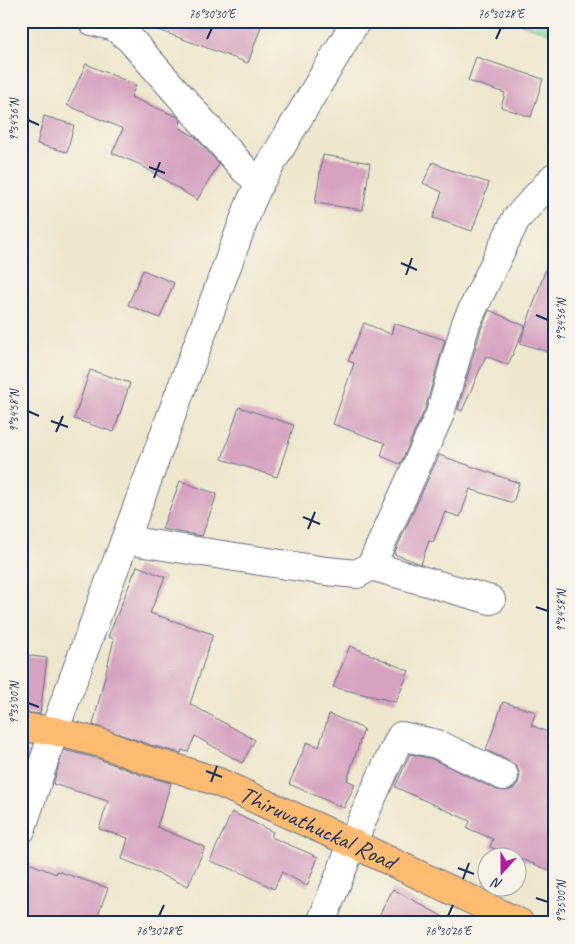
<svg xmlns="http://www.w3.org/2000/svg" width="575" height="944" font-family="Caveat,sans-serif">
<style>
.green{fill:url(#green-dots);stroke:#538880}
.building{fill:#d6a2bf}
.lines{fill:none;stroke-linecap:round;stroke-linejoin:round}
.minor-casing{stroke:#656f85;stroke-width:30}
.major-casing{stroke:#656f85;stroke-width:30}
.minor{stroke:#fff;stroke-width:28}
.major{stroke:#ffbb71;stroke-width:28}
.ticks{fill:none;stroke:#1b2f5e;stroke-width:2}
.labels{text-anchor:middle;dominant-baseline:central;stroke-width:4;stroke-linejoin:round;paint-order:stroke}
.street-label{font-size:24px;fill:#1b2f5e;stroke:#f7f3e8}
.neatline{fill:none;stroke:#1b2f5e;stroke-width:2}
.ticks-label{font-size:12px;text-anchor:middle;fill:#1b2f5e}
</style>
<defs>
<pattern id="green-dots" width="8" height="8" patternUnits="userSpaceOnUse" patternTransform="scale(1.25)"><rect width="8" height="8" fill="#8be1a3"/><path d="M2 2h.1M6 6h.1" fill="none" stroke="#77c18f" stroke-width="1.8" stroke-linecap="round"/></pattern>
</defs>
<rect width="100%" height="100%" fill="#f7f3e8"/>
<filter id="ink" filterUnits="userSpaceOnUse"><feTurbulence type="fractalNoise" baseFrequency=".02" numOctaves="2"/><feDisplacementMap in="SourceGraphic" scale="10" xChannelSelector="R" yChannelSelector="G"/><feConvolveMatrix kernelMatrix="1 2 1 2 8 2 1 2 1" color-interpolation-filters="sRGB"/></filter>
<filter id="wash" filterUnits="userSpaceOnUse"><feTurbulence type="fractalNoise" baseFrequency=".0096" numOctaves="4" result="noise"/><feDisplacementMap in="SourceGraphic" scale="20" xChannelSelector="R" yChannelSelector="G"/><feGaussianBlur stdDeviation="1.12" result="paint"/><feColorMatrix in="noise" values="0 0 0 0 0 0 0 0 0 0 0 0 0 0 0 0 0 1.4 0 .05"/><feComposite in="paint" operator="in"/></filter>
<g filter="url(#wash)">
<rect width="100%" height="100%" fill="#eee7cd"/>
<path class="green" d="M 512,21 L 554,21 L 554,35 Z"/>
<g id="blocks">
<g class="building">
<path d="M 142,21 L 263,21 L 248,63 L 142,24 Z"/>
<path d="M 476,57 L 543,79 L 531,117 L 501,107 L 505,93 L 468,81 Z"/>
<path d="M 86,64 L 136,85 L 131,97 L 178,117 L 181,121 L 179,127 L 195,137 L 219,164 L 197,200 L 139,164 L 112,153 L 123,129 L 67,105 Z"/>
<path d="M 44,116 L 74,125 L 67,152 L 37,144 Z"/>
<path d="M 323,155 L 370,163 L 363,210 L 315,203 Z"/>
<path d="M 433,162 L 445,168 L 489,183 L 472,231 L 433,218 L 442,192 L 423,183 Z"/>
<path d="M 550,257 L 554,257 L 554,354 L 520,343 Z"/>
<path d="M 143,270 L 174,283 L 160,318 L 128,305 Z"/>
<path d="M 489,310 L 525,326 L 508,365 L 486,356 L 462,411 L 458,409 L 481,329 Z"/>
<path d="M 364,323 L 391,334 L 394,323 L 445,340 L 425,409 L 400,464 L 381,456 L 385,443 L 333,424 L 354,363 L 348,361 Z"/>
<path d="M 90,370 L 130,383 L 114,432 L 74,419 Z"/>
<path d="M 239,407 L 294,425 L 277,477 L 222,459 Z"/>
<path d="M 439,455 L 519,483 L 513,503 L 470,489 L 460,517 L 445,512 L 433,542 L 429,541 L 421,564 L 394,554 Z"/>
<path d="M 180,481 L 217,494 L 202,536 L 162,529 Z"/>
<path d="M 137,566 L 165,577 L 150,613 L 213,634 L 190,704 L 255,740 L 242,763 L 195,736 L 188,752 L 182,750 L 181,753 L 151,745 L 93,725 L 114,639 L 108,637 Z"/>
<path d="M 350,646 L 409,671 L 396,702 L 333,687 Z"/>
<path d="M 23,655 L 47,658 L 40,714 L 21,712 L 21,669 Z"/>
<path d="M 503,702 L 536,712 L 531,725 L 554,735 L 554,872 L 490,847 L 493,839 L 467,828 L 470,821 L 395,787 L 410,754 L 430,758 L 497,790 L 506,791 L 513,789 L 518,783 L 520,775 L 517,767 L 511,762 L 486,750 Z"/>
<path d="M 329,714 L 364,729 L 347,780 L 355,784 L 344,808 L 289,784 L 307,742 L 319,747 Z"/>
<path d="M 21,750 L 30,752 L 23,774 L 21,774 Z"/>
<path d="M 64,750 L 96,758 L 141,775 L 171,783 L 157,827 L 205,847 L 188,886 L 122,859 L 128,838 L 99,829 L 108,801 L 53,784 Z"/>
<path d="M 232,812 L 273,832 L 271,837 L 318,857 L 307,886 L 282,872 L 274,889 L 244,874 L 210,861 Z"/>
<path d="M 21,860 L 56,874 L 57,871 L 108,888 L 95,923 L 21,923 Z"/>
<path d="M 393,889 L 454,923 L 375,923 Z"/>
</g>
</g>
</g>
<g filter="url(#ink)">
<use href="#blocks" fill-opacity="0" stroke="#656f85" stroke-width="1"/>
<g class="lines">
<defs>
<g id="minor">
<path d="M 260,182 L 356,21"/>
<path d="M 125,540 L 326,571 L 357,574 L 371,566 L 440,414 L 466,323 L 516,219 L 554,177"/>
<path d="M 371,566 L 491,600"/>
<path d="M 21,830 L 54,731 L 250,204 L 260,182 L 245,170 L 130,39 L 115,27 L 92,21"/>
<path d="M 321,923 C 346,859 370,797 401,736 L 437,744 L 504,776"/>
</g>
<g id="major">
<path id="s1" d="M 21,727 L 54,731 L 101,743 L 146,760 L 179,769 L 218,782 L 352,843 L 520,923"/>
</g>
</defs>
<use href="#minor" class="minor-casing"/>
<use href="#major" class="major-casing"/>
<use href="#minor" class="minor"/>
<use href="#major" class="major"/>
</g>
</g>
<path class="ticks" d="M 207,39 L 212,28M 496,39 L 501,28M 28,120 L 39,125M 149,167 L 165,173M 154,178 L 160,162M 401,263 L 417,270M 406,275 L 412,258M 536,315 L 548,320M 28,411 L 39,416M 51,421 L 68,427M 56,432 L 63,416M 303,517 L 320,524M 308,529 L 315,512M 536,607 L 548,611M 28,703 L 39,707M 206,771 L 222,777M 211,782 L 217,766M 458,868 L 474,874M 463,879 L 469,863M 536,898 L 548,902M 159,916 L 164,905M 448,916 L 453,905"/>
<g class="labels">
<g class="street-label">
<text stroke="none"><textPath href="#s1" startOffset="315">Thiruvathuckal Road</textPath></text>
</g>
</g>
<rect width="575" height="944" fill="none" stroke="#f7f3e8" stroke-width="55"/>
<g transform="translate(502 872) rotate(201)"><circle r="24" fill="#f7f3e8" stroke="#9fa5b1"/>
<path d="M0-4L9 19L0 12L-9 19Z" fill="#b5179e"/>
<text y="-8" font-size="14" font-weight="bold" text-anchor="middle" fill="#1b2f5e">N</text>
</g>
<rect x="28" y="28" width="520" height="888" class="neatline"/>
<g class="ticks-label">
<text x="212" y="18">76°30'30"E</text>
<text x="501" y="18">76°30'28"E</text>
<text transform="translate(14 120) rotate(-90)" y="4">9°34'56"N</text>
<text transform="translate(561 320) rotate(-90)" y="4">9°34'56"N</text>
<text transform="translate(14 411) rotate(-90)" y="4">9°34'58"N</text>
<text transform="translate(561 611) rotate(-90)" y="4">9°34'58"N</text>
<text transform="translate(14 703) rotate(-90)" y="4">9°35'00"N</text>
<text transform="translate(561 902) rotate(-90)" y="4">9°35'00"N</text>
<text x="159" y="935">76°30'28"E</text>
<text x="448" y="935">76°30'26"E</text>
</g>
</svg>
